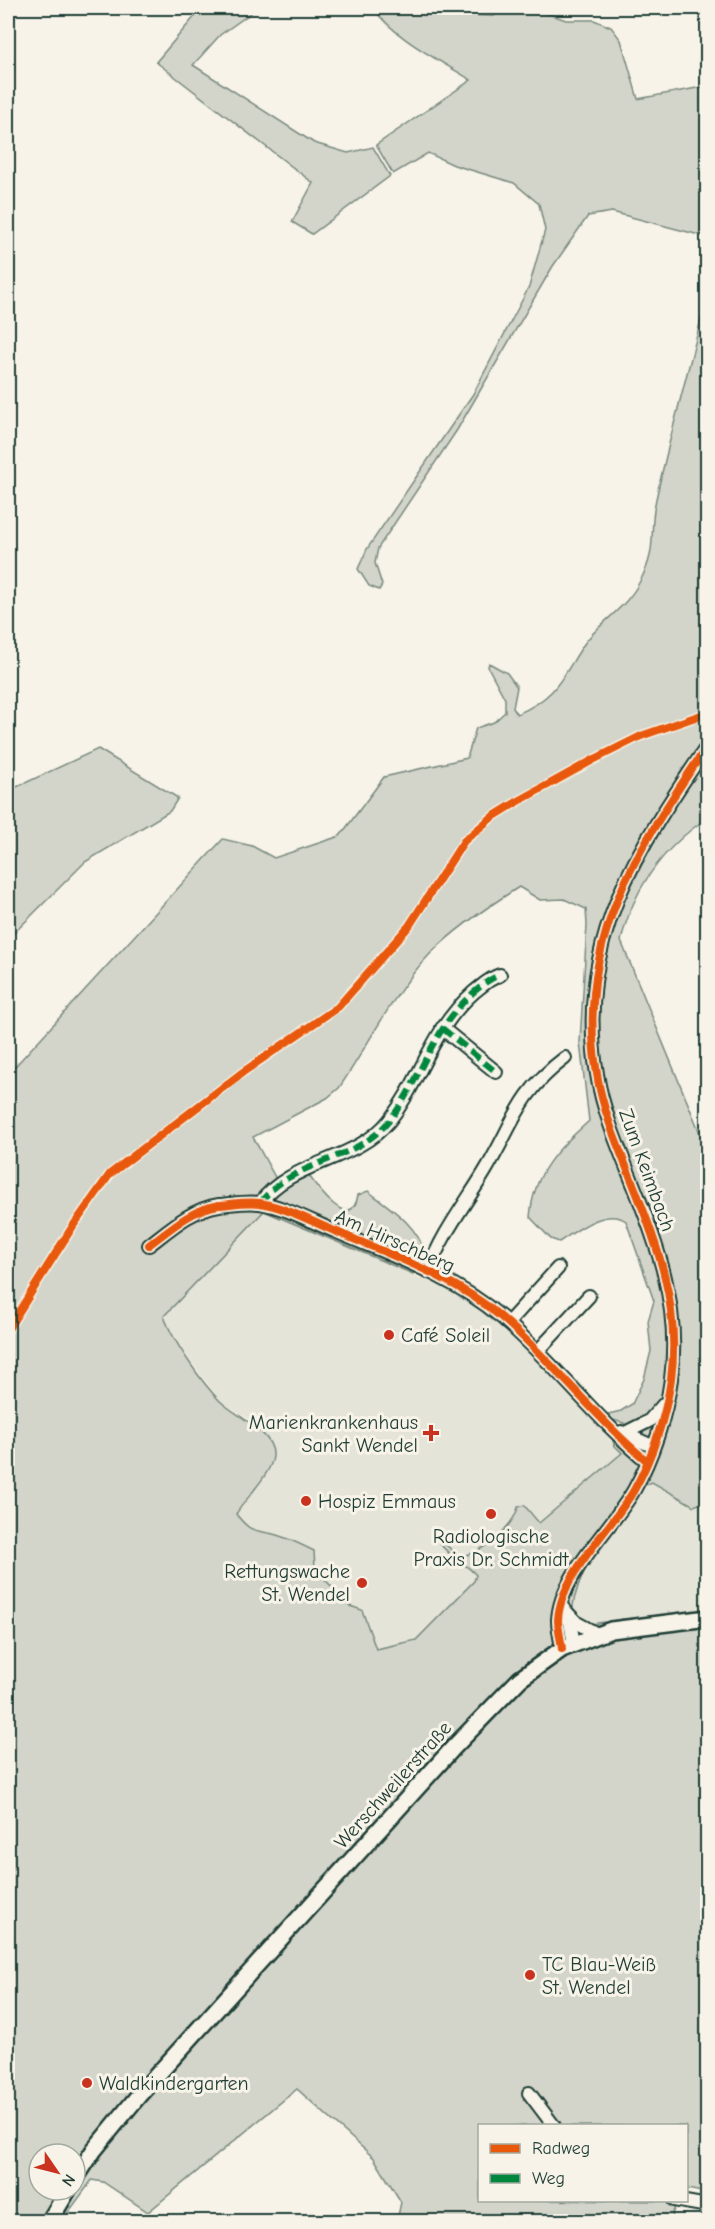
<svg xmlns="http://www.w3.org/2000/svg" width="715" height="2229" font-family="'Comic Neue',sans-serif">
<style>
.built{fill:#e5e4d9}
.green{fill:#d3d5ca;stroke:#79897f;stroke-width:1.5;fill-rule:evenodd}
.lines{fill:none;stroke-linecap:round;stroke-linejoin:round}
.minor-casing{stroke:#1f3d34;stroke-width:16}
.major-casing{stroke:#1f3d34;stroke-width:20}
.minor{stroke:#f7f3e8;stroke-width:12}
.major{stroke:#f7f3e8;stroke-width:15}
.quiet{stroke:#00873e;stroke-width:6;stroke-dasharray:12 6;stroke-linecap:butt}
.cycleway-casing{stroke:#f7f3e8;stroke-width:11}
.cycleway{stroke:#e8590c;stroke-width:8}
.poi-dot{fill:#c8321e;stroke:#f7f3e8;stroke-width:2}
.labels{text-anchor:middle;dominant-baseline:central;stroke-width:6;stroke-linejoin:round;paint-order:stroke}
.street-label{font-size:20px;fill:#1f3d34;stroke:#f7f3e8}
.poi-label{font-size:20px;fill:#1f3d34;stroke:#f7f3e8;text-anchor:start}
</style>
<rect width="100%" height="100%" fill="#f7f3e8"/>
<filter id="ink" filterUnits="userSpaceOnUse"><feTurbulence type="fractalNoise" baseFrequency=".0167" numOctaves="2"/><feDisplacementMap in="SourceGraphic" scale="12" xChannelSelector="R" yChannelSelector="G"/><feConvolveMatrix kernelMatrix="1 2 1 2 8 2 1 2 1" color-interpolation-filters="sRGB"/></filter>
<g filter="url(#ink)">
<g class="built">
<path d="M 264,1211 L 451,1291 L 497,1322 L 547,1368 L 622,1453 L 539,1523 L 518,1508 L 517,1518 L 497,1538 L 469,1556 L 457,1555 L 442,1541 L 443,1549 L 452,1558 L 466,1564 L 476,1575 L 474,1581 L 416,1640 L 376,1649 L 362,1610 L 350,1606 L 314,1569 L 315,1557 L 274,1534 L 258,1533 L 244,1524 L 235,1514 L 245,1498 L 250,1420 L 221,1402 L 170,1334 L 164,1316 Z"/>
<path d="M 651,1482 L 694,1505 L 707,1501 L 707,1612 L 625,1619 L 584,1625 L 572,1613 L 574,1593 L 581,1574 L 645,1485 Z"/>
</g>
<g class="green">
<path d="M 202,8 L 258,8 L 220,35 L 193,65 L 314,143 L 348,153 L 373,147 L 390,176 L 312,234 L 292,222 L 313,183 L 156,62 Z"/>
<path d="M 373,8 L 457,8 L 469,15 L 494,16 L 504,8 L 532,8 L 566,20 L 594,20 L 611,27 L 621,40 L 638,99 L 708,86 L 707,237 L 612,212 L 588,216 L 553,266 L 457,430 L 378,548 L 375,563 L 382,585 L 379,590 L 369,586 L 358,569 L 367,549 L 473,394 L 529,287 L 545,230 L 539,204 L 514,183 L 454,165 L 428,153 L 393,174 L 376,145 L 471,80 C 436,58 398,41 373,8 Z"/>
<path d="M 707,296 L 707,818 C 663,848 633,889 621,941 L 707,1150 L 707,1501 L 694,1506 L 652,1482 L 645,1485 C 617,1524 577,1564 572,1612 L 584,1625 L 625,1619 L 707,1612 L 707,2193 L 687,2189 L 686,2126 L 480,2126 L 480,2200 L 678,2201 L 672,2214 L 675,2221 L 397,2221 L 401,2202 L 374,2158 L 297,2089 L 148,2212 L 103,2182 L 92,2180 L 62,2221 L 8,2221 L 8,1074 L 223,839 L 252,846 L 274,858 L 340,836 L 384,777 L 467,758 L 476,728 L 494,722 L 505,712 L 505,699 L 488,667 L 489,663 L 507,673 L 517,687 L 513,708 L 517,714 C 557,697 562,677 584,644 C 599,623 626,608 639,583 C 659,548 648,533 656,499 C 671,431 690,364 707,296 ZM 519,887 L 540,900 L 564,899 L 586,909 L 587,925 L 580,1042 L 589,1121 C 557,1150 534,1171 530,1217 L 551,1239 L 559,1242 C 576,1231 606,1207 626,1221 L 654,1301 L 648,1321 L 651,1351 L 644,1379 L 632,1404 L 621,1411 L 608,1414 L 609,1419 L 624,1423 L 611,1431 L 614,1445 L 622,1453 L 539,1523 L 524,1505 L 518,1507 C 515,1526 476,1560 457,1555 L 442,1541 L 440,1543 C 449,1558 465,1562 476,1575 L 474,1581 L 416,1640 L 376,1649 L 362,1610 L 350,1606 L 315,1569 L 314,1551 C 302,1545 286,1537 273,1534 C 253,1530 250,1532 236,1514 C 245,1499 272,1473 273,1456 C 275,1432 234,1415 220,1401 C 202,1383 172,1340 164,1316 L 264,1211 L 413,1274 L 425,1254 C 418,1225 390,1208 368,1191 L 358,1195 C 351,1235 316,1186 308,1174 L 276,1179 L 253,1137 L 327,1098 L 339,1088 C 369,1044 393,993 430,954 C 456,928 487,907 519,887 ZM 39,2154 L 75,2154 L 75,2190 L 39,2190 Z"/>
<path d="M 98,749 L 178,798 L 170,811 L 85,862 L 8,939 L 8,791 Z"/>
</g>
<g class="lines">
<defs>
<g id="minor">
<path d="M 442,1028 L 496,1072"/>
<path d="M 260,1203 C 291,1160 355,1163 389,1121 C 423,1078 429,1032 474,992 C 483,985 490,978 500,975"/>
<path d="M 149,1245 C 170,1229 192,1209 219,1205 C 232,1204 248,1201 260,1203 C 286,1207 312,1222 337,1232 C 393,1256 454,1277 501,1317 C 554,1362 594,1417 647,1461"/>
<path d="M 428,1272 C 441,1235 464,1206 484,1173 C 513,1126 517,1094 565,1058"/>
<path d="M 508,1323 L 558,1268"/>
<path d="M 538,1351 L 589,1296"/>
<path d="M 621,1432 L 652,1446"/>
<path d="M 627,1432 L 649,1421 L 664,1404"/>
<path d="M 561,1606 L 577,1623 L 599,1635"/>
<path d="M 569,1616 L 574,1644"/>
<path d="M 562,1649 C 561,1640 558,1629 558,1620 C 560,1574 612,1529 634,1490 C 652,1458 666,1416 671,1379 C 681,1306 657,1243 630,1176 C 617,1144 602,1108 597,1074 C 575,942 637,849 708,745"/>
<path d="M 529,2093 L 554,2126"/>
<path d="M 674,2200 L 708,2206"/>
</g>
<g id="major">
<path d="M 75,2179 L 94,2150 L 139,2095 L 454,1747 L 520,1679 L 562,1649 L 611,1630 L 708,1618"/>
<path d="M 49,2222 L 68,2190"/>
</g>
</defs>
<use href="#minor" class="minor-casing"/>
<use href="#major" class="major-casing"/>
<use href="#minor" class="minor"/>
<use href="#major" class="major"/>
<g class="quiet">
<path d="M 442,1028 L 496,1072"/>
<path d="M 260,1203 C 291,1160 355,1163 389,1121 C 423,1078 429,1032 474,992 C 483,985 490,978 500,975"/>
</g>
<defs>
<g id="cycleway">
<path d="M 149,1245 C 170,1229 192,1209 219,1205 C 232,1204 248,1201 260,1203 C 286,1207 312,1222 337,1232 C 393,1256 454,1277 501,1317 C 554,1362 594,1417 647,1461"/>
<path d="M 8,1329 L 73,1226 L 110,1174 L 243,1072 L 338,1007 L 409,926 L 464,841 L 491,818 L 517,802 L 593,760 L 641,736 L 704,714 L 708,707"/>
<path d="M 562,1649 C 561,1640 558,1629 558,1620 C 560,1574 612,1529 634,1490 C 652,1458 666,1416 671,1379 C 681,1306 657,1243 630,1176 C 617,1144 602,1108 597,1074 C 575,942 637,849 708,745"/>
</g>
</defs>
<use href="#cycleway" class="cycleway-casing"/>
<use href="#cycleway" class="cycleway"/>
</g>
</g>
<g class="poi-dot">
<circle cx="389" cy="1335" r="6"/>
<path d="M428 1424h6v6h6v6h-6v6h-6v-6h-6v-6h6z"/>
<circle cx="306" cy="1501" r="6"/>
<circle cx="491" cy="1514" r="6"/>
<circle cx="362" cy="1583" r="6"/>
<circle cx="530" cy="1975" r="6"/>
<circle cx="87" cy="2083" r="6"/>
</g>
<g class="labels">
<g class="street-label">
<text transform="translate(647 1170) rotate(70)">Zum Keimbach</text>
<text transform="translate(395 1241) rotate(24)">Am Hirschberg</text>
<text transform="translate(393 1785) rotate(-48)">Werschweilerstraße</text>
</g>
<g class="poi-label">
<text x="401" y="1335">Café Soleil</text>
<text x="418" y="1422" text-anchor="end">Marienkrankenhaus<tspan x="418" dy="23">Sankt Wendel</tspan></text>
<text x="318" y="1501">Hospiz Emmaus</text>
<text x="491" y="1536" text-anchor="middle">Radiologische<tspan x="491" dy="23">Praxis Dr. Schmidt</tspan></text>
<text x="350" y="1571" text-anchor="end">Rettungswache<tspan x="350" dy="23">St. Wendel</tspan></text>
<text x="542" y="1964">TC Blau-Weiß<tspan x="542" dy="23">St. Wendel</tspan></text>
<text x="99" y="2083">Waldkindergarten</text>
</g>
</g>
<rect width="715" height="2229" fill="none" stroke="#f7f3e8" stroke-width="30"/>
<rect x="15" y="15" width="685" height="2199" fill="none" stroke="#1f3d34" stroke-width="2" filter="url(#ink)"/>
<rect x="478" y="2124" width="210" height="78" fill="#f7f3e8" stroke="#a1aaa0" stroke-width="1.5"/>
<rect x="490" y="2144" width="30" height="9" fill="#e8590c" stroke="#a1aaa0" stroke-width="1.5"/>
<text x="532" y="2154" font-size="18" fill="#1f3d34">Radweg</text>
<rect x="490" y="2174" width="30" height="9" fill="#00873e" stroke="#a1aaa0" stroke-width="1.5"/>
<text x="532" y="2184" font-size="18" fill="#1f3d34">Weg</text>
<g transform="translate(57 2172) rotate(125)"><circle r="28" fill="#f7f3e8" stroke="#a1aaa0" stroke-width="1.5"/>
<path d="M0-4.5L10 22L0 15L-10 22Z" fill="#c8321e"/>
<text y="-9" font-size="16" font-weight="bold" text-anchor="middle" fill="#1f3d34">N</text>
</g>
</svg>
